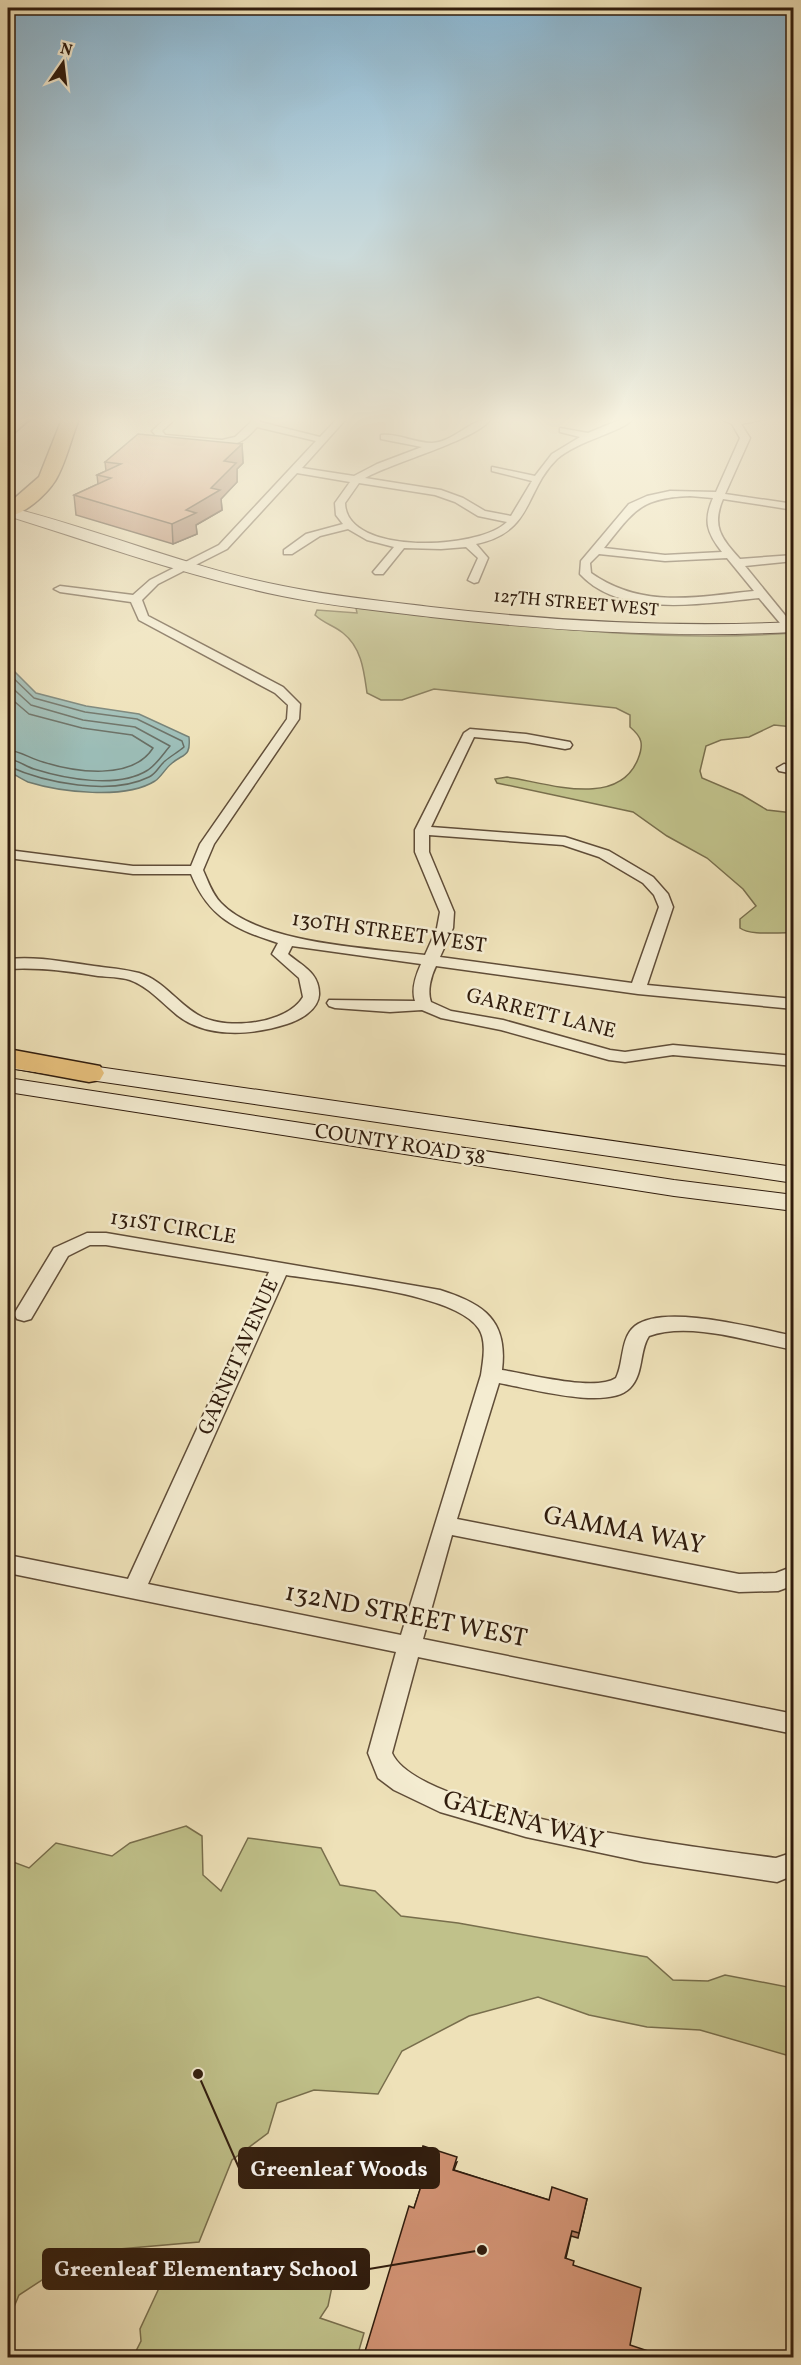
<svg xmlns="http://www.w3.org/2000/svg" width="801" height="2365" font-family="Vollkorn,serif">
<style>
.green{fill:#c0c18a;stroke:#786e4c;stroke-width:1.5}
.water{fill:#9bbcb6;stroke:#707c72;stroke-width:1.5}
.lines{fill:none;stroke-linecap:round;stroke-linejoin:round}
.shore{stroke:#666c62;stroke-width:1.5}
.street-casing{stroke:#604d38;stroke-width:3}
.secondary-casing{stroke:#301c0d;stroke-width:2}
.highway-casing{stroke:#301c0d;stroke-width:3}
.street{fill:#f4ecd1;fill-rule:evenodd}
.secondary{fill:#f4ecd1;fill-rule:evenodd}
.highway{fill:#e7c07c;fill-rule:evenodd}
.wall{fill:#b37d62;stroke:#301c0d;stroke-width:1.5}
.shaded-wall{fill:#926650;stroke:#301c0d;stroke-width:1.5}
.building{fill:#d09172;stroke:#301c0d;stroke-width:1.5}
.labels{text-anchor:middle;dominant-baseline:central;stroke-width:5;stroke-linejoin:round;paint-order:stroke}
.far-street-label{font-size:18px;fill:#301c0d;stroke:#f4ecd1}
.street-label{font-size:21px;fill:#301c0d;stroke:#f4ecd1}
.near-street-label{font-size:26px;fill:#301c0d;stroke:#f4ecd1}
.leader{fill:none;stroke:#301c0d;stroke-width:2}
.callout-dot{fill:#301c0d;stroke:#f4ecd1;stroke-width:2}
.callout{fill:#301c0d;stroke:#301c0d;stroke-width:2}
.callout-label{font-size:22px;text-anchor:middle;font-weight:bold;fill:#fff}
</style>
<rect width="100%" height="100%" fill="#eee1b8"/>
<filter id="stains"><feTurbulence type="fractalNoise" baseFrequency=".00333" numOctaves="4"/><feColorMatrix values="0 0 0 0 .2 0 0 0 0 .09 0 0 0 0 .02 0 0 0 .5 -.17"/></filter>
<radialGradient id="worn" r=".72"><stop offset=".6" stop-color="#630" stop-opacity="0"/><stop offset="1" stop-color="#630" stop-opacity=".3"/></radialGradient>
<g class="green">
<path d="M 356,608 C 501,622 647,644 793,633 L 793,727 L 774,725 L 749,737 L 721,740 L 706,746 L 700,771 L 702,778 L 742,795 L 767,810 L 793,813 L 793,933 C 778,932 751,936 740,928 L 740,919 L 756,906 L 743,889 L 707,858 L 667,836 L 633,812 L 497,783 L 495,779 L 507,777 C 547,783 618,809 638,759 C 644,744 642,737 630,727 L 630,715 L 616,708 L 434,689 L 402,700 L 381,700 L 367,693 C 364,672 362,648 343,633 C 335,626 323,623 315,615 L 317,610 L 357,613 Z"/>
<path d="M 186,1826 L 202,1836 L 203,1875 L 221,1891 L 248,1838 L 321,1848 L 340,1885 L 375,1891 L 401,1916 L 458,1923 L 647,1957 L 673,1980 L 708,1981 L 725,1975 L 793,1988 L 793,2057 L 700,2030 L 647,2027 L 589,2015 L 538,1997 L 469,2016 L 402,2051 L 378,2094 L 314,2090 L 277,2103 L 268,2133 L 232,2160 L 199,2242 L 85,2252 L 19,2295 L 8,2321 L 8,1860 L 29,1868 L 56,1843 L 112,1856 L 130,1843 Z"/>
<path d="M 264,2249 L 273,2254 L 289,2249 L 335,2272 L 328,2306 L 320,2318 L 364,2333 L 357,2357 L 133,2357 L 141,2341 L 140,2329 L 160,2286 L 203,2261 L 213,2265 L 224,2257 L 246,2267 Z"/>
</g>
<path class="water" d="M 8,665 L 36,693 L 86,706 L 139,714 L 189,737 C 191,758 183,753 171,764 C 165,769 161,777 155,781 C 125,800 60,792 28,782 C 21,779 14,774 8,771 Z"/>
<g class="lines">
<g class="shore">
<path d="M 8,673 L 34,698 L 85,712 L 137,719 L 182,741 L 184,747 C 178,752 171,756 165,761 C 159,766 156,774 149,777 C 111,796 45,783 8,766"/>
<path d="M 8,684 L 31,705 L 83,720 L 135,727 L 170,746 C 163,754 157,764 148,770 C 118,789 66,779 34,769 C 25,766 18,760 8,759"/>
<path d="M 8,696 L 29,714 L 82,728 L 132,735 L 153,748 C 132,781 75,772 43,762 C 31,759 20,751 8,750"/>
</g>
<defs>
<g id="street">
<path d="M 165,419 L 175,419 L 162,431 L 165,435 L 222,440 L 235,437 L 251,422 L 251,419 L 259,419 L 260,422 L 320,437 L 337,419 L 346,419 L 302,468 L 354,476 L 377,464 L 422,447 L 381,439 L 381,435 C 397,433 415,443 432,443 C 454,442 470,419 491,419 C 474,441 396,461 365,478 L 441,490 L 463,498 L 485,511 L 511,516 L 532,481 L 492,471 L 492,467 L 535,476 L 552,454 L 580,437 L 560,432 L 560,428 L 588,433 L 622,419 L 633,419 C 622,432 577,441 557,459 C 524,491 534,532 476,544 L 488,558 L 478,582 L 474,583 L 468,580 L 478,558 L 466,547 L 441,549 L 404,548 L 383,574 L 375,574 L 373,572 L 394,547 L 367,540 L 348,529 L 320,536 L 292,554 L 284,554 L 284,550 L 306,534 L 343,524 L 336,515 L 335,503 L 350,482 L 297,473 L 227,549 L 158,584 L 142,600 L 148,616 L 283,687 L 300,704 L 299,719 L 214,844 L 203,870 C 208,881 212,894 221,903 C 260,944 370,948 425,955 L 437,928 L 440,912 L 415,852 L 415,830 L 464,733 L 470,729 L 526,734 L 570,742 L 572,745 L 570,748 L 565,749 L 526,742 L 474,737 L 431,827 L 565,837 L 609,851 L 653,877 L 668,894 L 673,907 L 647,985 L 794,999 L 794,1009 L 638,994 L 436,966 C 431,976 427,991 431,1002 L 451,1011 L 503,1020 L 610,1050 L 625,1052 L 673,1045 L 794,1056 L 794,1066 L 673,1055 L 625,1062 L 609,1060 L 501,1030 L 441,1018 L 422,1010 L 390,1012 L 335,1008 L 329,1006 L 327,1003 L 329,1000 L 415,1001 C 411,989 416,975 421,964 L 292,946 L 288,954 C 302,966 320,973 319,995 C 318,1010 300,1020 287,1024 C 253,1035 207,1039 177,1015 C 162,1003 149,987 130,980 C 120,977 109,977 98,976 C 68,971 38,967 8,969 L 8,959 C 37,956 65,962 94,966 C 109,968 124,969 139,973 C 165,981 179,1006 202,1017 C 229,1030 287,1024 303,997 L 299,978 L 272,954 L 278,943 C 235,929 209,918 191,874 L 133,874 L 8,858 L 8,850 L 133,866 L 191,866 L 200,844 L 287,719 L 288,705 L 275,693 L 139,620 L 131,602 L 60,592 L 54,589 L 60,586 L 133,595 L 150,580 L 219,545 L 316,441 L 257,427 C 253,431 248,437 243,440 C 221,454 182,444 159,439 L 152,431 ZM 359,483 L 435,495 L 455,502 L 478,516 L 507,522 C 479,550 346,556 345,503 ZM 429,835 L 563,845 L 599,857 L 643,883 L 654,895 L 659,907 L 632,983 L 440,957 L 453,928 L 454,912 L 429,852 Z"/>
<path d="M 721,419 L 766,419 L 741,424 L 750,438 L 725,494 L 794,504 L 794,510 L 723,499 C 711,527 722,539 740,559 L 794,555 L 794,561 L 745,566 L 793,625 L 793,629 L 785,629 L 759,598 C 706,603 621,619 580,574 L 581,561 L 629,504 L 647,496 L 670,491 L 716,492 L 740,438 L 732,424 ZM 690,496 L 713,498 C 703,521 707,533 722,552 L 665,555 L 604,548 C 634,511 639,498 690,496 ZM 599,554 L 665,561 L 727,558 L 754,591 C 696,597 642,609 591,573 L 590,563 Z"/>
<path d="M 784,764 L 794,766 L 794,774 L 779,771 L 777,768 Z"/>
<path d="M 87,1233 L 106,1233 L 440,1290 C 484,1304 508,1320 502,1370 C 528,1374 595,1392 616,1378 C 624,1363 620,1338 635,1326 C 664,1303 758,1329 794,1336 L 794,1350 C 751,1342 690,1321 649,1336 C 639,1351 644,1374 630,1388 C 608,1411 528,1388 499,1383 L 457,1519 L 739,1574 L 776,1573 L 794,1566 L 794,1585 L 778,1591 L 739,1592 L 452,1535 L 423,1639 L 794,1714 L 794,1734 L 418,1657 L 392,1753 C 418,1814 709,1849 776,1858 L 794,1852 L 794,1875 L 777,1882 L 644,1862 L 526,1837 L 440,1812 L 394,1790 L 378,1778 L 368,1753 L 396,1652 L 8,1573 L 8,1555 L 128,1579 L 269,1272 L 106,1245 L 90,1245 L 68,1256 L 31,1319 L 24,1321 L 17,1319 L 14,1314 L 54,1248 ZM 286,1275 C 329,1282 457,1293 479,1329 C 487,1342 483,1361 481,1375 L 401,1635 L 148,1584 Z"/>
</g>
<g id="secondary">
<path d="M 8,507 C 101,530 189,568 283,586 C 332,596 381,601 431,607 C 552,621 672,628 794,622 L 794,632 C 672,638 552,631 431,617 C 381,611 331,606 282,596 C 189,577 98,544 8,516 Z"/>
<path d="M 8,1054 L 794,1167 L 794,1183 L 8,1068 Z"/>
<path d="M 8,1078 L 674,1180 L 794,1195 L 794,1211 L 674,1196 L 8,1092 Z"/>
</g>
<g id="highway">
<path d="M 11,419 L 30,419 L 14,433 L 8,434 L 8,421 Z"/>
<path d="M 62,419 L 79,419 C 71,438 66,463 55,481 C 46,495 24,515 8,516 L 8,504 L 39,477 Z"/>
<path d="M 8,1049 L 100,1066 L 104,1073 L 100,1080 L 89,1082 L 8,1067 Z"/>
</g>
</defs>
<use href="#street" class="street-casing"/>
<use href="#secondary" class="secondary-casing"/>
<use href="#highway" class="highway-casing"/>
<use href="#street" class="street"/>
<use href="#secondary" class="secondary"/>
<use href="#highway" class="highway"/>
</g>
<g class="wall">
<path d="M 242,444 L 243,463 L 237,469 L 237,482 L 221,499 L 222,510 L 196,525 L 197,534 L 173,544 L 76,515 L 74,495 L 98,484 L 97,475 L 106,471 L 105,462 Z"/>
<path d="M 457,2162 L 454,2170 L 549,2200 L 587,2199 L 578,2238 L 571,2236 L 566,2258 L 363,2358 L 414,2208 L 421,2187 L 413,2185 L 413,2180 Z"/>
</g>
<path class="shaded-wall" d="M 242,444 L 243,463 L 237,469 L 237,482 L 221,499 L 222,510 L 196,525 L 197,534 L 173,544 L 172,524 L 186,510 L 224,461 Z"/>
<g class="building">
<path d="M 138,434 L 242,444 L 224,461 L 236,463 L 211,488 L 220,490 L 186,510 L 196,513 L 172,524 L 74,495 L 111,478 L 97,475 L 121,464 L 105,462 Z"/>
<path d="M 423,2146 L 457,2157 L 453,2170 L 549,2200 L 552,2187 L 587,2199 L 579,2233 L 572,2231 L 565,2258 L 574,2261 L 573,2265 L 641,2288 L 630,2345 L 669,2358 L 363,2358 L 409,2206 L 414,2208 L 422,2183 L 413,2180 Z"/>
</g>
<linearGradient id="sky" x2="0" y2="1"><stop stop-color="#89b7d4"/><stop offset="0.56" stop-color="#f7f2df"/><stop offset="1" stop-color="#f7f2df" stop-opacity="0"/></linearGradient>
<rect width="801" height="750" fill="url(#sky)"/>
<g class="labels">
<g class="far-street-label">
<text transform="translate(576 604) rotate(5)">127TH STREET WEST</text>
</g>
<g class="street-label">
<text transform="translate(389 933) rotate(8)">130TH STREET WEST</text>
<text transform="translate(541 1014) rotate(14)">GARRETT LANE</text>
<text transform="translate(400 1145) rotate(9)">COUNTY ROAD 38</text>
<text transform="translate(173 1228) rotate(9)">131ST CIRCLE</text>
<text transform="translate(239 1357) rotate(-66)">GARNET AVENUE</text>
</g>
<g class="near-street-label">
<text transform="translate(624 1531) rotate(11)">GAMMA WAY</text>
<text transform="translate(406 1616) rotate(11)">132ND STREET WEST</text>
<text transform="translate(523 1821) rotate(15)">GALENA WAY</text>
</g>
</g>
<path class="leader" d="M198 2074L239 2168M482 2250L369 2269"/>
<g class="callout-dot">
<circle cx="198" cy="2074" r="6"/>
<circle cx="482" cy="2250" r="6"/>
</g>
<g class="callout">
<rect x="239" y="2148" width="200" height="40" rx="6"/>
<rect x="43" y="2249" width="326" height="40" rx="6"/>
</g>
<g class="callout-label">
<text x="339" y="2176">Greenleaf Woods</text>
<text x="206" y="2276">Greenleaf Elementary School</text>
</g>
<rect width="801" height="2365" fill="none" stroke="#eee1b8" stroke-width="30"/>
<rect x="9" y="9" width="783" height="2347" fill="none" stroke="#301c0d" stroke-width="3"/>
<rect x="15" y="15" width="771" height="2335" fill="none" stroke="#301c0d" stroke-width="1.5"/>
<g transform="translate(63 63) rotate(14)" stroke="#f4ecd1" stroke-width="4.5" paint-order="stroke">
<path d="M0-4.5L10 22L0 15L-10 22Z" fill="#301c0d"/>
<text y="-9" font-size="16" font-weight="bold" text-anchor="middle" fill="#301c0d">N</text>
</g>
<rect width="100%" height="100%" filter="url(#stains)"/>
<rect width="100%" height="100%" fill="url(#worn)"/>
</svg>
